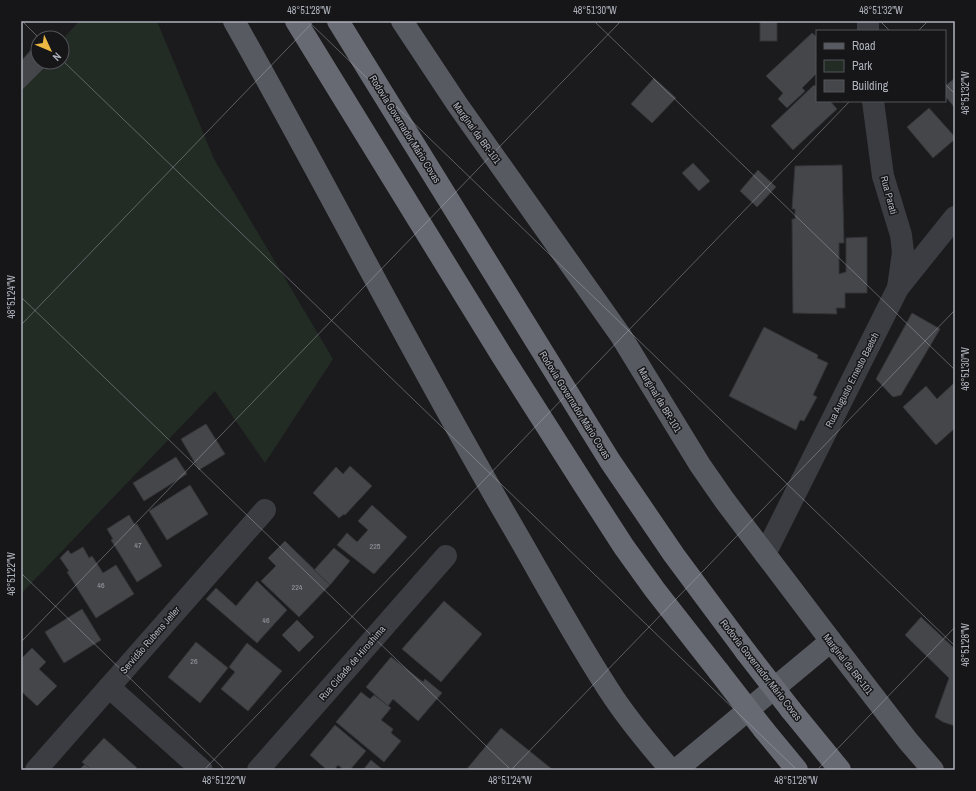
<svg xmlns="http://www.w3.org/2000/svg" width="976" height="791" font-family="'Archivo Narrow',sans-serif">
<style>
.green{fill:#222b24}
.building{fill:#45464a;stroke:#353539}
.lines{fill:none;stroke-linecap:round;stroke-linejoin:round}
.minor{stroke:#3c3d42;stroke-width:22}
.major{stroke:#585a61;stroke-width:22}
.highway{stroke:#686a73;stroke-width:22}
.highway-bridge{stroke:#686a73;stroke-width:22}
.ticks{fill:none;stroke:#aeb2bc;stroke-width:1;stroke-opacity:0.45}
.labels{text-anchor:middle;dominant-baseline:central;stroke-width:3;stroke-linejoin:round;paint-order:stroke}
.number-label{font-size:8px;fill:#9497a0}
.street-label{font-size:10px;fill:#aeb2bc;stroke:#161618}
.neatline{fill:none;stroke:#aeb2bc;stroke-width:1.5}
.ticks-label{font-size:10px;text-anchor:middle;fill:#aeb2bc}
</style>
<rect width="100%" height="100%" fill="#1b1b1d"/>
<path class="green" d="M 79,21 L 157,21 L 214,159 L 333,359 L 265,463 L 215,391 L 21,594 L 21,84 L 41,62 L 62,62 L 62,40 Z"/>
<g class="building">
<rect x="760" y="21" width="17" height="20"/>
<path d="M 812,33 L 817,37 L 817,73 L 802,88 L 805,91 L 787,108 L 778,99 L 783,93 L 766,76 Z"/>
<path d="M 31,50 L 38,57 L 38,62 L 43,62 L 47,65 L 21,91 L 21,61 Z"/>
<path d="M 654,78 L 676,98 L 652,123 L 631,104 Z"/>
<path d="M 955,78 L 955,108 L 945,96 L 945,86 Z"/>
<path d="M 814,85 L 817,87 L 817,101 L 830,101 L 837,109 L 793,150 L 771,126 Z"/>
<path d="M 929,108 L 955,137 L 955,139 L 933,158 L 907,127 Z"/>
<path d="M 693,163 L 710,181 L 699,191 L 682,173 Z"/>
<path d="M 842,165 L 844,243 L 839,243 L 839,274 L 846,272 L 846,238 L 867,237 L 867,293 L 845,293 L 845,308 L 836,308 L 837,314 L 793,313 L 792,219 L 795,219 L 795,209 L 792,209 L 795,166 Z"/>
<path d="M 758,170 L 776,187 L 757,207 L 740,191 Z"/>
<path d="M 912,313 L 940,329 L 901,395 L 893,397 L 876,379 Z"/>
<path d="M 764,327 L 818,355 L 817,358 L 828,363 L 813,395 L 817,397 L 804,421 L 800,420 L 796,430 L 729,396 Z"/>
<path d="M 955,382 L 955,428 L 936,445 L 903,407 L 926,386 L 937,399 Z"/>
<path d="M 206,424 L 225,454 L 199,470 L 181,439 Z"/>
<path d="M 176,457 L 187,474 L 144,501 L 133,483 Z"/>
<path d="M 350,466 L 372,486 L 345,515 L 344,514 L 339,518 L 313,493 L 336,467 L 343,474 Z"/>
<path d="M 190,485 L 208,514 L 167,540 L 149,511 Z"/>
<path d="M 372,505 L 407,537 L 374,574 L 337,545 L 347,533 L 357,542 L 368,530 L 358,521 Z"/>
<path d="M 129,515 L 135,525 L 137,524 L 162,566 L 137,582 L 111,540 L 113,539 L 107,529 Z"/>
<path d="M 285,541 L 330,585 L 299,617 L 261,581 L 276,566 L 268,558 Z"/>
<path d="M 83,547 L 89,558 L 92,556 L 103,573 L 116,565 L 134,594 L 96,618 L 67,572 L 69,571 L 60,558 L 68,550 L 71,554 Z"/>
<path d="M 334,548 L 350,561 L 330,585 L 314,570 Z"/>
<path d="M 257,581 L 287,610 L 257,643 L 206,599 L 216,588 L 236,606 Z"/>
<path d="M 444,601 L 482,634 L 441,682 L 402,649 Z"/>
<path d="M 82,609 L 101,640 L 64,663 L 45,632 Z"/>
<path d="M 921,617 L 955,649 L 955,726 L 943,722 L 935,717 L 949,678 L 905,635 Z"/>
<path d="M 297,620 L 314,637 L 299,652 L 282,635 Z"/>
<path d="M 196,642 L 228,668 L 200,703 L 168,677 Z"/>
<path d="M 247,643 L 282,671 L 248,711 L 221,689 L 235,672 L 229,667 Z"/>
<path d="M 32,648 L 46,662 L 39,669 L 57,686 L 37,706 L 21,691 L 21,659 Z"/>
<path d="M 391,657 L 423,682 L 425,679 L 442,693 L 418,721 L 393,699 L 388,706 L 366,687 Z"/>
<path d="M 361,692 L 370,699 L 374,695 L 391,708 L 381,720 L 393,729 L 391,733 L 401,741 L 384,762 L 336,722 Z"/>
<path d="M 335,725 L 366,751 L 350,770 L 344,770 L 338,765 L 334,770 L 327,770 L 310,755 Z"/>
<path d="M 501,728 L 553,770 L 466,770 Z"/>
<path d="M 104,738 L 137,768 L 135,770 L 91,770 L 82,762 Z"/>
<path d="M 371,760 L 383,770 L 363,770 Z"/>
<path d="M 85,764 L 91,770 L 79,770 Z"/>
</g>
<g class="lines">
<g class="minor">
<path d="M 868,21 L 868,31"/>
<path d="M 873,101 L 883,176 L 901,235 L 903,252 L 898,288"/>
<path d="M 765,554 L 898,288 L 955,217"/>
<path d="M 109,687 L 202,770"/>
<path d="M 36,770 L 265,510"/>
<path d="M 258,770 L 446,556"/>
</g>
<g class="major">
<path d="M 234,21 C 329,189 416,362 514,529 C 547,586 578,644 614,698 C 631,723 651,747 671,770"/>
<path d="M 402,21 L 457,104 L 621,336 L 700,465 L 725,501 L 831,641 L 908,741 L 933,770"/>
<path d="M 676,770 L 831,641"/>
</g>
<g class="highway">
<path d="M 296,21 L 502,356 L 584,485 L 624,547 L 655,590 L 719,672"/>
<path d="M 338,21 L 610,461 L 674,555 L 746,652"/>
<path d="M 791,710 L 840,770"/>
<path d="M 764,730 L 797,770"/>
</g>
<g class="highway-bridge">
<path d="M 746,652 L 791,710"/>
<path d="M 719,672 L 764,730"/>
</g>
</g>
<path class="ticks" d="M 22,21 L 39,38M 308,21 L 955,646M 594,21 L 955,370M 880,21 L 890,31M 918,31 L 928,21M 62,60 L 797,770M 945,84 L 955,94M 21,297 L 511,770M 21,325 L 314,21M 21,573 L 225,770M 21,642 L 621,21M 204,770 L 850,101M 511,770 L 955,310M 817,770 L 955,627"/>
<g class="labels">
<g class="number-label">
<text x="138" y="545">47</text>
<text x="375" y="546">225</text>
<text x="101" y="585">46</text>
<text x="297" y="587">224</text>
<text x="266" y="620">46</text>
<text x="194" y="661">26</text>
</g>
<g class="street-label">
<text transform="translate(405 129) rotate(58)">Rodovia Governador Mário Covas</text>
<text transform="translate(477 133) rotate(54)">Marginal da BR-101</text>
<text transform="translate(889 195) rotate(75)">Rua Parati</text>
<text transform="translate(852 380) rotate(-63)">Rua Augusto Ernesto Baetch</text>
<text transform="translate(660 400) rotate(59)">Marginal da BR-101</text>
<text transform="translate(575 405) rotate(58)">Rodovia Governador Mário Covas</text>
<text transform="translate(150 640) rotate(-49)">Servidão Rubens Jeller</text>
<text transform="translate(352 663) rotate(-49)">Rua Cidade de Hiroshima</text>
<text transform="translate(848 664) rotate(52)">Marginal da BR-101</text>
<text transform="translate(761 670) rotate(52)">Rodovia Governador Mário Covas</text>
</g>
</g>
<rect width="976" height="791" fill="none" stroke="#161618" stroke-width="44"/>
<rect x="816" y="30" width="130" height="72" fill="#161618" stroke="#53545a"/>
<rect x="824" y="43" width="20" height="6" fill="#585a61" stroke="#53545a"/>
<text x="852" y="50" font-size="12" fill="#aeb2bc">Road</text>
<rect x="824" y="60" width="20" height="12" fill="#222b24" stroke="#53545a"/>
<text x="852" y="70" font-size="12" fill="#aeb2bc">Park</text>
<rect x="824" y="80" width="20" height="12" fill="#45464a" stroke="#53545a"/>
<text x="852" y="90" font-size="12" fill="#aeb2bc">Building</text>
<g transform="translate(50 50) rotate(134)"><circle r="19" fill="#161618" stroke="#53545a"/>
<path d="M0-3L7 15L0 10L-7 15Z" fill="#ecb843"/>
<text y="-6" font-size="11" font-weight="bold" text-anchor="middle" fill="#aeb2bc">N</text>
</g>
<rect x="22" y="22" width="932" height="747" class="neatline"/>
<g class="ticks-label">
<text x="309" y="14">48°51'28"W</text>
<text x="595" y="14">48°51'30"W</text>
<text x="881" y="14">48°51'32"W</text>
<text transform="translate(965 93) rotate(-90)" y="4">48°51'32"W</text>
<text transform="translate(11 297) rotate(-90)" y="4">48°51'24"W</text>
<text transform="translate(965 369) rotate(-90)" y="4">48°51'30"W</text>
<text transform="translate(11 574) rotate(-90)" y="4">48°51'22"W</text>
<text transform="translate(965 645) rotate(-90)" y="4">48°51'28"W</text>
<text x="224" y="784">48°51'22"W</text>
<text x="510" y="784">48°51'24"W</text>
<text x="796" y="784">48°51'26"W</text>
</g>
</svg>
